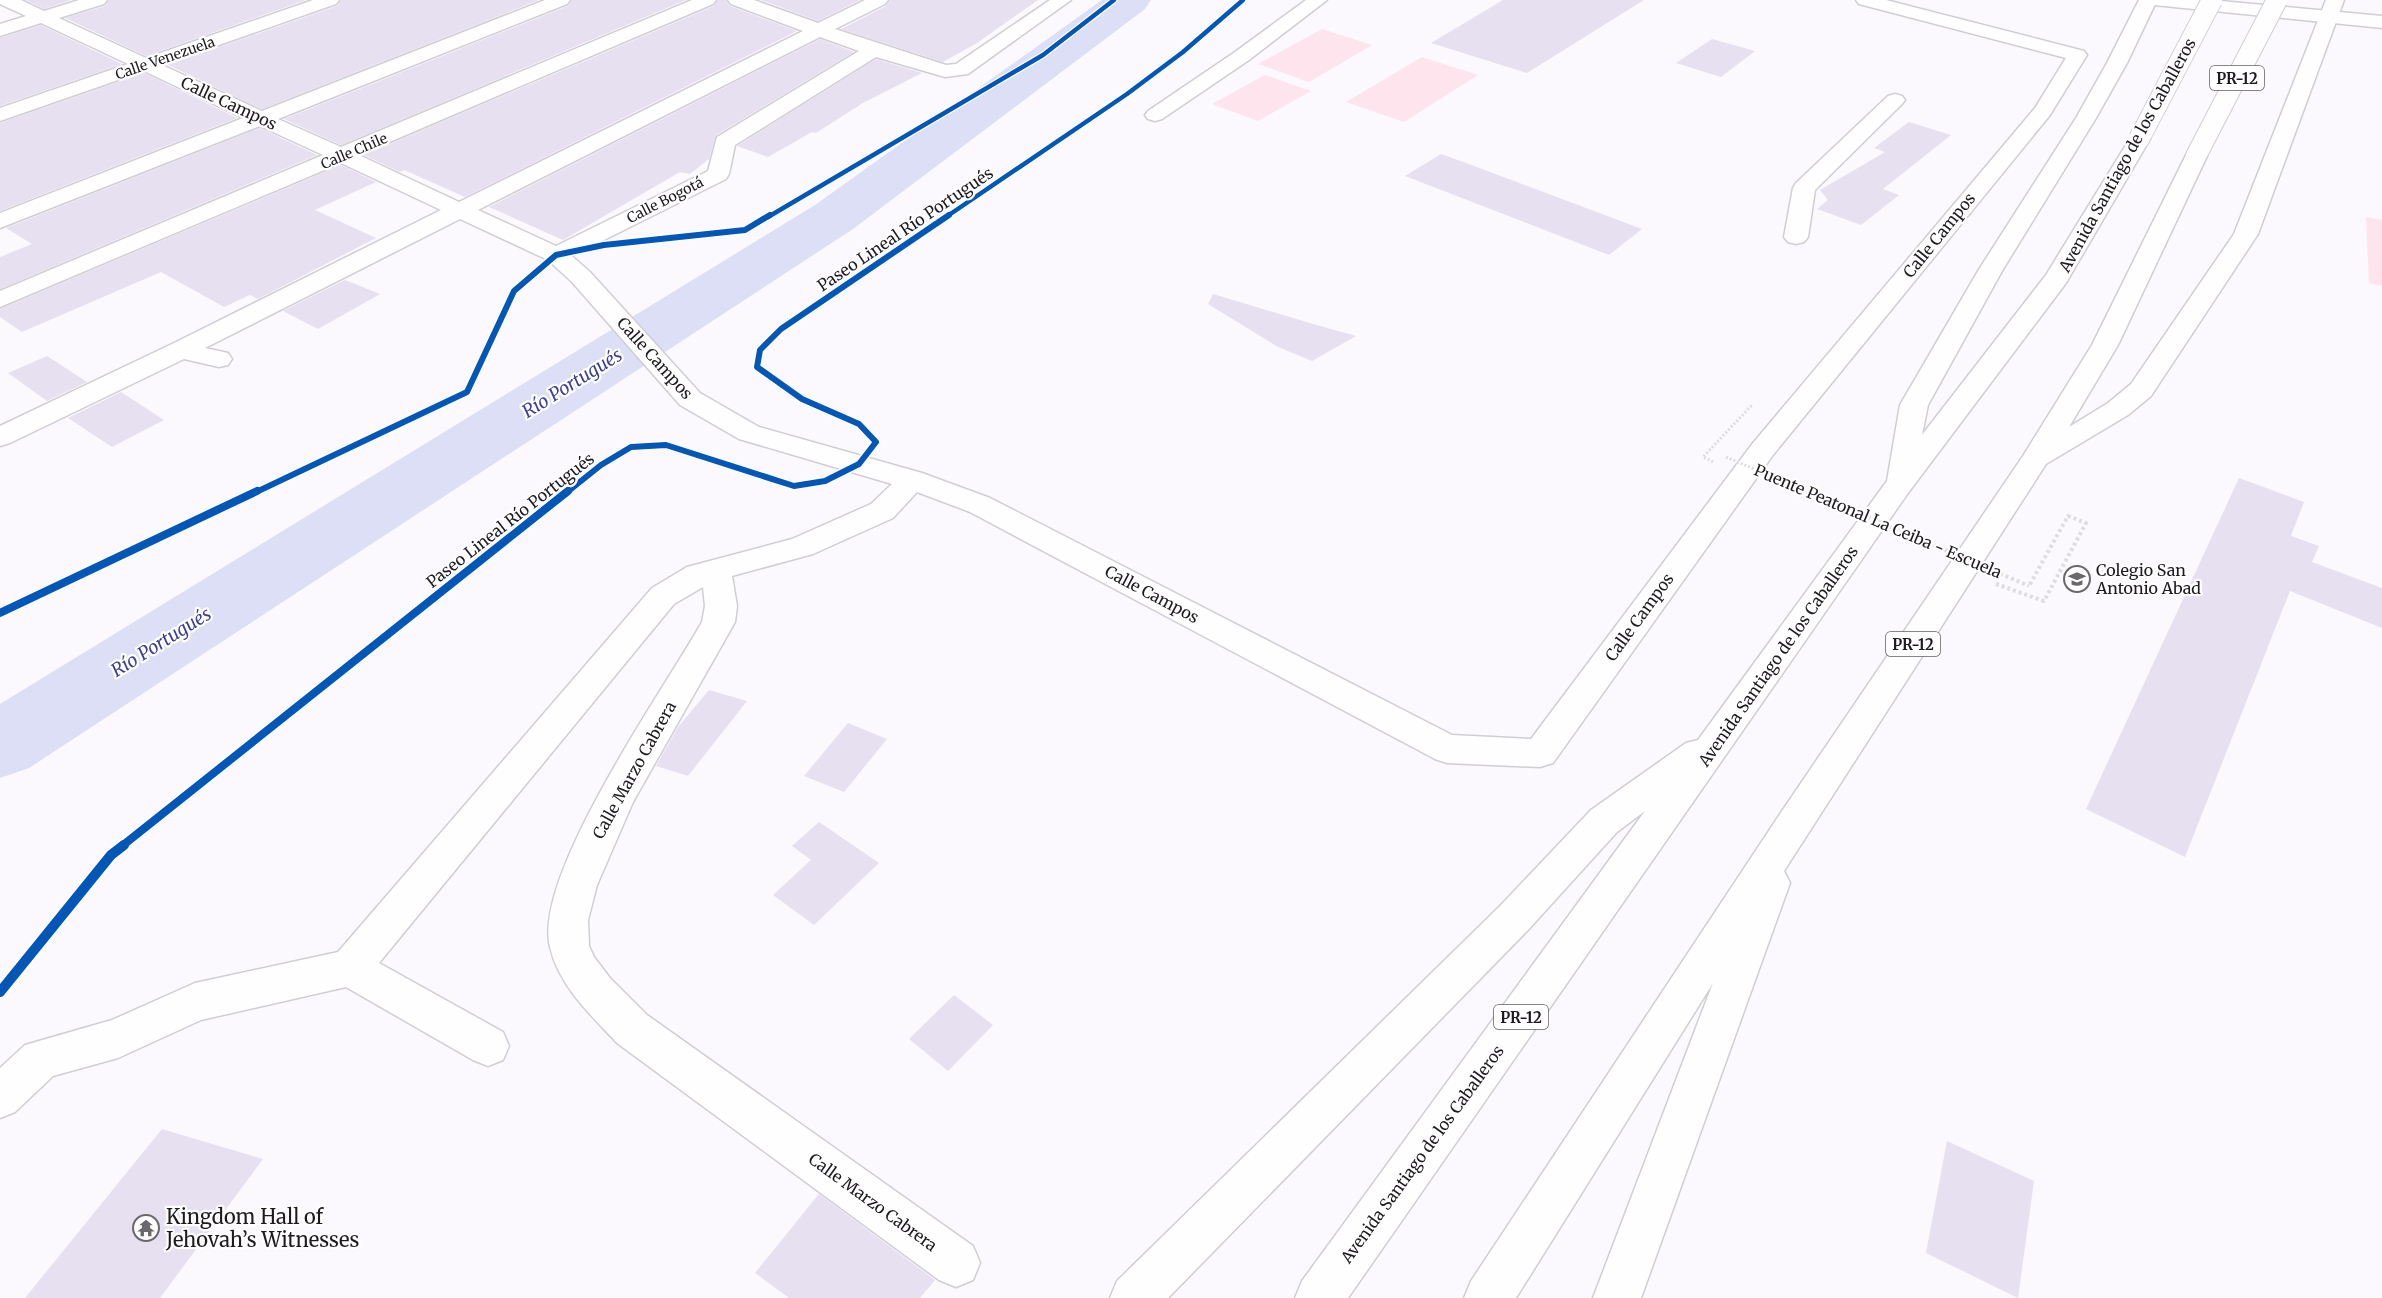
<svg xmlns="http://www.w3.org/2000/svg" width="2382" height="1298" font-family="Merriweather,serif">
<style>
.green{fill:#fde4ed}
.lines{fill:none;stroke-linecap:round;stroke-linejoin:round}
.river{fill:#dcdff5;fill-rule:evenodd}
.building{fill:#e6e0f1}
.minor-casing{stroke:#d1ced3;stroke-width:3}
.major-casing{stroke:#d1ced3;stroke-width:3}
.highway-casing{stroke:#d1ced3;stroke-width:3}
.path-far1{stroke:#ddddde;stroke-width:3;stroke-dasharray:2 2;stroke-linecap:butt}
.path{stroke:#ddddde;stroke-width:4;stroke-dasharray:3 3;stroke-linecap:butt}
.minor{fill:#fefeff;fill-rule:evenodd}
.major{fill:#fefeff;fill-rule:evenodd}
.highway{fill:#fefeff;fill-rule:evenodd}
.highway-bridge-casing{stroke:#d1ced3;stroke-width:22;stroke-linecap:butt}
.path-bridge-far1{stroke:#ddddde;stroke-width:3;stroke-dasharray:2 2;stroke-linecap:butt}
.path-bridge{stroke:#ddddde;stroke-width:4;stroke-dasharray:3 3;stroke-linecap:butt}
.highway-bridge{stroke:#fefeff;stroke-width:20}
.cycleway-far3-casing{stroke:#fff;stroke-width:7}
.cycleway-far2-casing{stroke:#fff;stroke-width:9}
.cycleway-far1-casing{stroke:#fff;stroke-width:11}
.cycleway-casing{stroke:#fff;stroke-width:14}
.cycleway-far3{stroke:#0057b8;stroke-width:4.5}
.cycleway-far2{stroke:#0057b8;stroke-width:6}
.cycleway-far1{stroke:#0057b8;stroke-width:8}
.cycleway{stroke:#0057b8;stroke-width:10}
.labels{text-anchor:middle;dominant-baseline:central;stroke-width:4.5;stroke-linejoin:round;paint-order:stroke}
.far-street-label{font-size:14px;fill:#1e1a1f;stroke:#fff}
.shield{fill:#fff;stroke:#625f62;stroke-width:1.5}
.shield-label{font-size:15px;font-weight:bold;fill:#1e1a1f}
.street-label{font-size:16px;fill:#1e1a1f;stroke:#fff}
.poi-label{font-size:16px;fill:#1e1a1f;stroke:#fff;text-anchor:start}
.water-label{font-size:18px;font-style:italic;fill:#3b3f93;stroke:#fff}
.near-poi-label{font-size:20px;fill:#1e1a1f;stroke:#fff;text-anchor:start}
</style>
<rect width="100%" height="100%" fill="#fbf9fd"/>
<g class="green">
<path d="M 1322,29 L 1372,45 L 1309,82 L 1258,64 Z"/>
<path d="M 1422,57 L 1478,75 L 1404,122 L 1346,102 Z"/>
<path d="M 1265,75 L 1311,91 L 1258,121 L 1212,104 Z"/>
<path d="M 2366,217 L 2382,220 L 2382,286 L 2369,283 Z"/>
</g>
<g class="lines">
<path class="river" d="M 1102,0 L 1151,0 L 1145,9 L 853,229 L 29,768 L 0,778 L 0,704 L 815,205 Z"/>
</g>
<g class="building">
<path d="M 26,0 L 71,0 L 44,9 Z"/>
<path d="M 109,0 L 306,0 L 146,56 L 65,18 L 105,6 Z"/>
<path d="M 341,0 L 539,0 L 262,109 L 168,65 L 337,6 Z"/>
<path d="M 572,0 L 686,0 L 341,145 L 284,119 L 568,6 Z"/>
<path d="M 718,0 L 726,0 L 730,6 L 797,31 L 465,197 L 404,170 L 400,172 L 364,155 L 714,6 Z"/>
<path d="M 761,0 L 860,0 L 818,21 Z"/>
<path d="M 890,0 L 1038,0 L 977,43 L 943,62 L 841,29 L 886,6 Z"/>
<path d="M 1503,0 L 1644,0 L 1527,73 L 1431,43 Z"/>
<path d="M 41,25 L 122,64 L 0,106 L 0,38 Z"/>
<path d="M 820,39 L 854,52 L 716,135 L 709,159 L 690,174 L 680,172 L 563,240 L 489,207 Z"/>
<path d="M 1712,39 L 1755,51 L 1721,77 L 1676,63 Z"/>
<path d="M 876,59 L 922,73 L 863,103 L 816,133 L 812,132 L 768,157 L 737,146 Z"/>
<path d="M 144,73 L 237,118 L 0,211 L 0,123 Z"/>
<path d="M 1909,122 L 1951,135 L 1883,189 L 1899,195 L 1861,225 L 1817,209 L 1828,200 L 1820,190 L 1885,152 L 1874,148 Z"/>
<path d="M 260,128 L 317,155 L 0,289 L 0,257 L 32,244 L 6,228 Z"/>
<path d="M 1441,154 L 1466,163 L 1642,229 L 1609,255 L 1405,176 Z"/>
<path d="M 341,165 L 376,182 L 315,210 L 376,238 L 258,299 L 250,295 L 224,307 L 161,272 L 22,332 L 0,317 L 0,309 Z"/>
<path d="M 345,280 L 380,294 L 318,329 L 283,311 Z"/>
<path d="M 1213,294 L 1313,324 L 1356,336 L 1312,361 L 1278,347 L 1208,304 Z"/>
<path d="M 47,356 L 87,382 L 47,401 L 8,373 Z"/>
<path d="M 121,392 L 164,420 L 112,447 L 68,418 Z"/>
<path d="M 2239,478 L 2304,502 L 2291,536 L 2319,546 L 2312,562 L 2382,588 L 2382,628 L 2290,591 L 2185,857 L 2086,809 Z"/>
<path d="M 709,690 L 747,701 L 688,776 L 656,766 L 678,727 Z"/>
<path d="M 848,723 L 887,739 L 844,792 L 804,776 Z"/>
<path d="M 819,822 L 879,863 L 814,925 L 773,895 L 811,860 L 792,846 Z"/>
<path d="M 954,995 L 993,1025 L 948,1071 L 909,1039 Z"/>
<path d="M 162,1129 L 263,1159 L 160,1298 L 25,1298 Z"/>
<path d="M 1947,1141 L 2034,1181 L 2018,1298 L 1926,1253 Z"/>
<path d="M 819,1194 L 935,1280 L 920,1298 L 789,1298 L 755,1273 Z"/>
</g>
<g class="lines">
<defs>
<g id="minor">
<path d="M 0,0 L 21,0 L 44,11 L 79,0 L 107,0 L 104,4 L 59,18 L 146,58 L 313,0 L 339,0 L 336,4 L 162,65 L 262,111 L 545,0 L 570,0 L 567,4 L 278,119 L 341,147 L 692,0 L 716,0 L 713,4 L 359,155 L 459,202 L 803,31 L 731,4 L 728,0 L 754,0 L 818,23 L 865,0 L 888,0 L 885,4 L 835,29 L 946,65 L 956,64 L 1050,0 L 1071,0 L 968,74 L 945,77 L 876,57 L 735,145 L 729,174 L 726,179 L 572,256 L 590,272 L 700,393 L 759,427 L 922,473 L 990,498 L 1452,735 L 1531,739 L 1753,443 L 2035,108 L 2066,58 L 1859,4 L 1856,0 L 1886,0 L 2084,51 L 2087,55 L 2050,115 L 1773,455 L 1553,763 L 1540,767 L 1447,763 L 1435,759 L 970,512 L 917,492 L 893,518 L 813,554 L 732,576 L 737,606 L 735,622 L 633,802 L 597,885 L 588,920 L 589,946 L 594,957 L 610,978 L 647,1015 L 973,1246 L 980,1263 L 973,1280 L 956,1287 L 939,1280 L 617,1043 C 591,1015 559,986 550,947 C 532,876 665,688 702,622 L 705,606 L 703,587 L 674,604 L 379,963 L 503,1032 L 509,1046 L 503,1060 L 488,1066 L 473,1060 L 346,987 L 201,1020 L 118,1058 L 53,1076 L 15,1112 L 0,1118 L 0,1068 L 25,1045 L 112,1020 L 195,983 L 338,952 L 652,588 L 687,567 L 792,539 L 871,504 L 892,484 L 739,439 L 680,405 L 572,282 L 548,260 L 460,219 L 205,348 L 228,353 L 232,359 L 228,365 L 219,367 L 184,359 L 10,443 L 0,446 L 0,426 L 172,344 L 441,210 L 341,163 L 0,307 L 0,291 L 323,155 L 260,126 L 0,228 L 0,213 L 243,118 L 144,71 L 0,121 L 0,108 L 128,64 L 41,23 L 0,36 L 0,24 L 26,16 L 0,4 ZM 820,37 L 859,51 L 717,137 L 708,171 L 556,246 L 478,210 Z"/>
<path d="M 1306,0 L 1327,0 L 1249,60 L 1162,119 L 1155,121 L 1148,119 L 1145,115 L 1148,111 L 1235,52 Z"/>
<path d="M 1895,94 L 1902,96 L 1905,100 L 1902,104 L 1815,190 L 1808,237 L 1804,242 L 1796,244 L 1788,242 L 1784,237 L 1793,188 L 1796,183 L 1888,96 Z"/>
</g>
<path id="major" d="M 2145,0 L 2210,0 L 2382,16 L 2382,28 L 2154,5 L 2148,4 Z"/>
<g id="highway">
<path d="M 2139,0 L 2157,0 L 2127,63 L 2096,118 L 2002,271 L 1928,405 L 1922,435 L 2046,275 L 2132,135 L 2139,133 L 2146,135 L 2150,139 L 2066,283 L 1908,493 L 1348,1298 L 1295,1298 L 1302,1281 L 1645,811 L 1617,832 L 1528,930 L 1168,1298 L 1110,1298 L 1117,1281 L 1500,906 L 1591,810 L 1686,743 L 1698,740 L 1887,481 L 1900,405 L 1978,271 L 2076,118 L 2107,63 Z"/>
<path d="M 2326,0 L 2344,0 L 2258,234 L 2151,396 L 2128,415 L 2046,464 L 1784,871 L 1790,883 L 1641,1298 L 1593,1298 L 1713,983 L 1516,1298 L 1464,1298 L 1471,1281 L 1778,817 L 2023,456 L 2092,345 L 2188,151 L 2196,150 L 2204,151 L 2207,156 L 2118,345 L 2069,427 L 2108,403 L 2131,384 L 2234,234 Z"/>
</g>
</defs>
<use href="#minor" class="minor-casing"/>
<use href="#major" class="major-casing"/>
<use href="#highway" class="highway-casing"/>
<path class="path-far1" d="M 1713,462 L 1703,457 L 1752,405"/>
<path class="path" d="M 1996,584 L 2044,601 L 2086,523 L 2068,516 L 2029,586"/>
<use href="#minor" class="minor"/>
<use href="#major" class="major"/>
<use href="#highway" class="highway"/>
<defs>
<g id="highway-bridge">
<path d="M 2139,139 L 2212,0"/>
<path d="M 2196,156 L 2277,0"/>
</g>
</defs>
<use href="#highway-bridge" class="highway-bridge-casing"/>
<path class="path-bridge-far1" d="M 1726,457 L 1810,493"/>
<path class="path-bridge" d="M 1807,491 L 2029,586"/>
<use href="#highway-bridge" class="highway-bridge"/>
<defs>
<g id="cycleway-far3">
<path d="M 768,217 L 1043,55 L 1114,0"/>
<path d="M 946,217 L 1127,94 L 1183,52 L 1243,0"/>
</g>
<g id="cycleway-far2">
<path d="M 254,493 L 467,392 L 514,291 L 556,255 L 604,245 L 745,230 L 770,215"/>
<path d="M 566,493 L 601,465 L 631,447 L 666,445 L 794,486 L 825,481 L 859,464 L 876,442 L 859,424 L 802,399 L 757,367 L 760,350 L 781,329 L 949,215"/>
</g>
<g id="cycleway-far1">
<path d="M 0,613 L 257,491"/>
<path d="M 122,846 L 568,491"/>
</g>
<path id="cycleway" d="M 0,992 L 111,855 L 124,845"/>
</defs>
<use href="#cycleway-far3" class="cycleway-far3-casing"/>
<use href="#cycleway-far2" class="cycleway-far2-casing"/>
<use href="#cycleway-far1" class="cycleway-far1-casing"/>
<use href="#cycleway" class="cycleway-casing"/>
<use href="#cycleway-far3" class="cycleway-far3"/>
<use href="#cycleway-far2" class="cycleway-far2"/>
<use href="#cycleway-far1" class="cycleway-far1"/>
<use href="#cycleway" class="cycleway"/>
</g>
<defs>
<symbol id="school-ring" viewBox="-11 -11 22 22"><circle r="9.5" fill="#fff" stroke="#6b686d" stroke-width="1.5"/><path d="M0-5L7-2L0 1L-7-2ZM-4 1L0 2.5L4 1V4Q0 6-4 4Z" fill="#6b686d"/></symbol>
<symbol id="temple-ring" viewBox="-11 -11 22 22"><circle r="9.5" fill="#fff" stroke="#6b686d" stroke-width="1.5"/><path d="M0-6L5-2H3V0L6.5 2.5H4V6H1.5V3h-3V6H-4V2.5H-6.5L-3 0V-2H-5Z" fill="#6b686d"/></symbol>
</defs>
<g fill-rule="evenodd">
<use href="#school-ring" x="2062" y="564" width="30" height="30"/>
<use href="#temple-ring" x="131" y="1213" width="30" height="30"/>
</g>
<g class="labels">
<g class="far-street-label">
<text transform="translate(165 58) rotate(-19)">Calle Venezuela</text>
<text transform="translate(354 151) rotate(-23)">Calle Chile</text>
<text transform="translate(665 200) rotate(-27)">Calle Bogotá</text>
</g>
<g class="shield">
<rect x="2210" y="66" width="54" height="24" rx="4.5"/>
<rect x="1886" y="632" width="54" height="24" rx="4.5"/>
<rect x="1494" y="1005" width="54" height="24" rx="4.5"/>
</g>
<g class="shield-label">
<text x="2237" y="78">PR-12</text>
<text x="1913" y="644">PR-12</text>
<text x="1521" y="1017">PR-12</text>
</g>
<g class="street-label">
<text transform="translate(229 103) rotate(25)">Calle Campos</text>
<text transform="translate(2127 155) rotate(-61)">Avenida Santiago de los Caballeros</text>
<text transform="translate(905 229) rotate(-34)">Paseo Lineal Río Portugués</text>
<text transform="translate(1939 235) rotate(-51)">Calle Campos</text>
<text transform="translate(655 358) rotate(48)">Calle Campos</text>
<text transform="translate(510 520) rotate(-38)">Paseo Lineal Río Portugués</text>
<text transform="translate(1878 521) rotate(23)">Puente Peatonal La Ceiba - Escuela</text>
<text transform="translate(1152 594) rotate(28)">Calle Campos</text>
<text transform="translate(1639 617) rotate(-54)">Calle Campos</text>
<text transform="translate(1778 656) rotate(-55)">Avenida Santiago de los Caballeros</text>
<text transform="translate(634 770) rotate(-61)">Calle Marzo Cabrera</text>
<text transform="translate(1422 1154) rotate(-54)">Avenida Santiago de los Caballeros</text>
<text transform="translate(873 1202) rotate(36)">Calle Marzo Cabrera</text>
</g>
<g class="poi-label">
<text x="2096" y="570">Colegio San<tspan x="2096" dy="18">Antonio Abad</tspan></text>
</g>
<g class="water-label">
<text transform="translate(572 383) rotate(-32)">Río Portugués</text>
<text transform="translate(161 642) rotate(-32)">Río Portugués</text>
</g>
<g class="near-poi-label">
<text x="166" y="1216">Kingdom Hall of<tspan x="166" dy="23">Jehovah’s Witnesses</tspan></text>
</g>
</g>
</svg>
